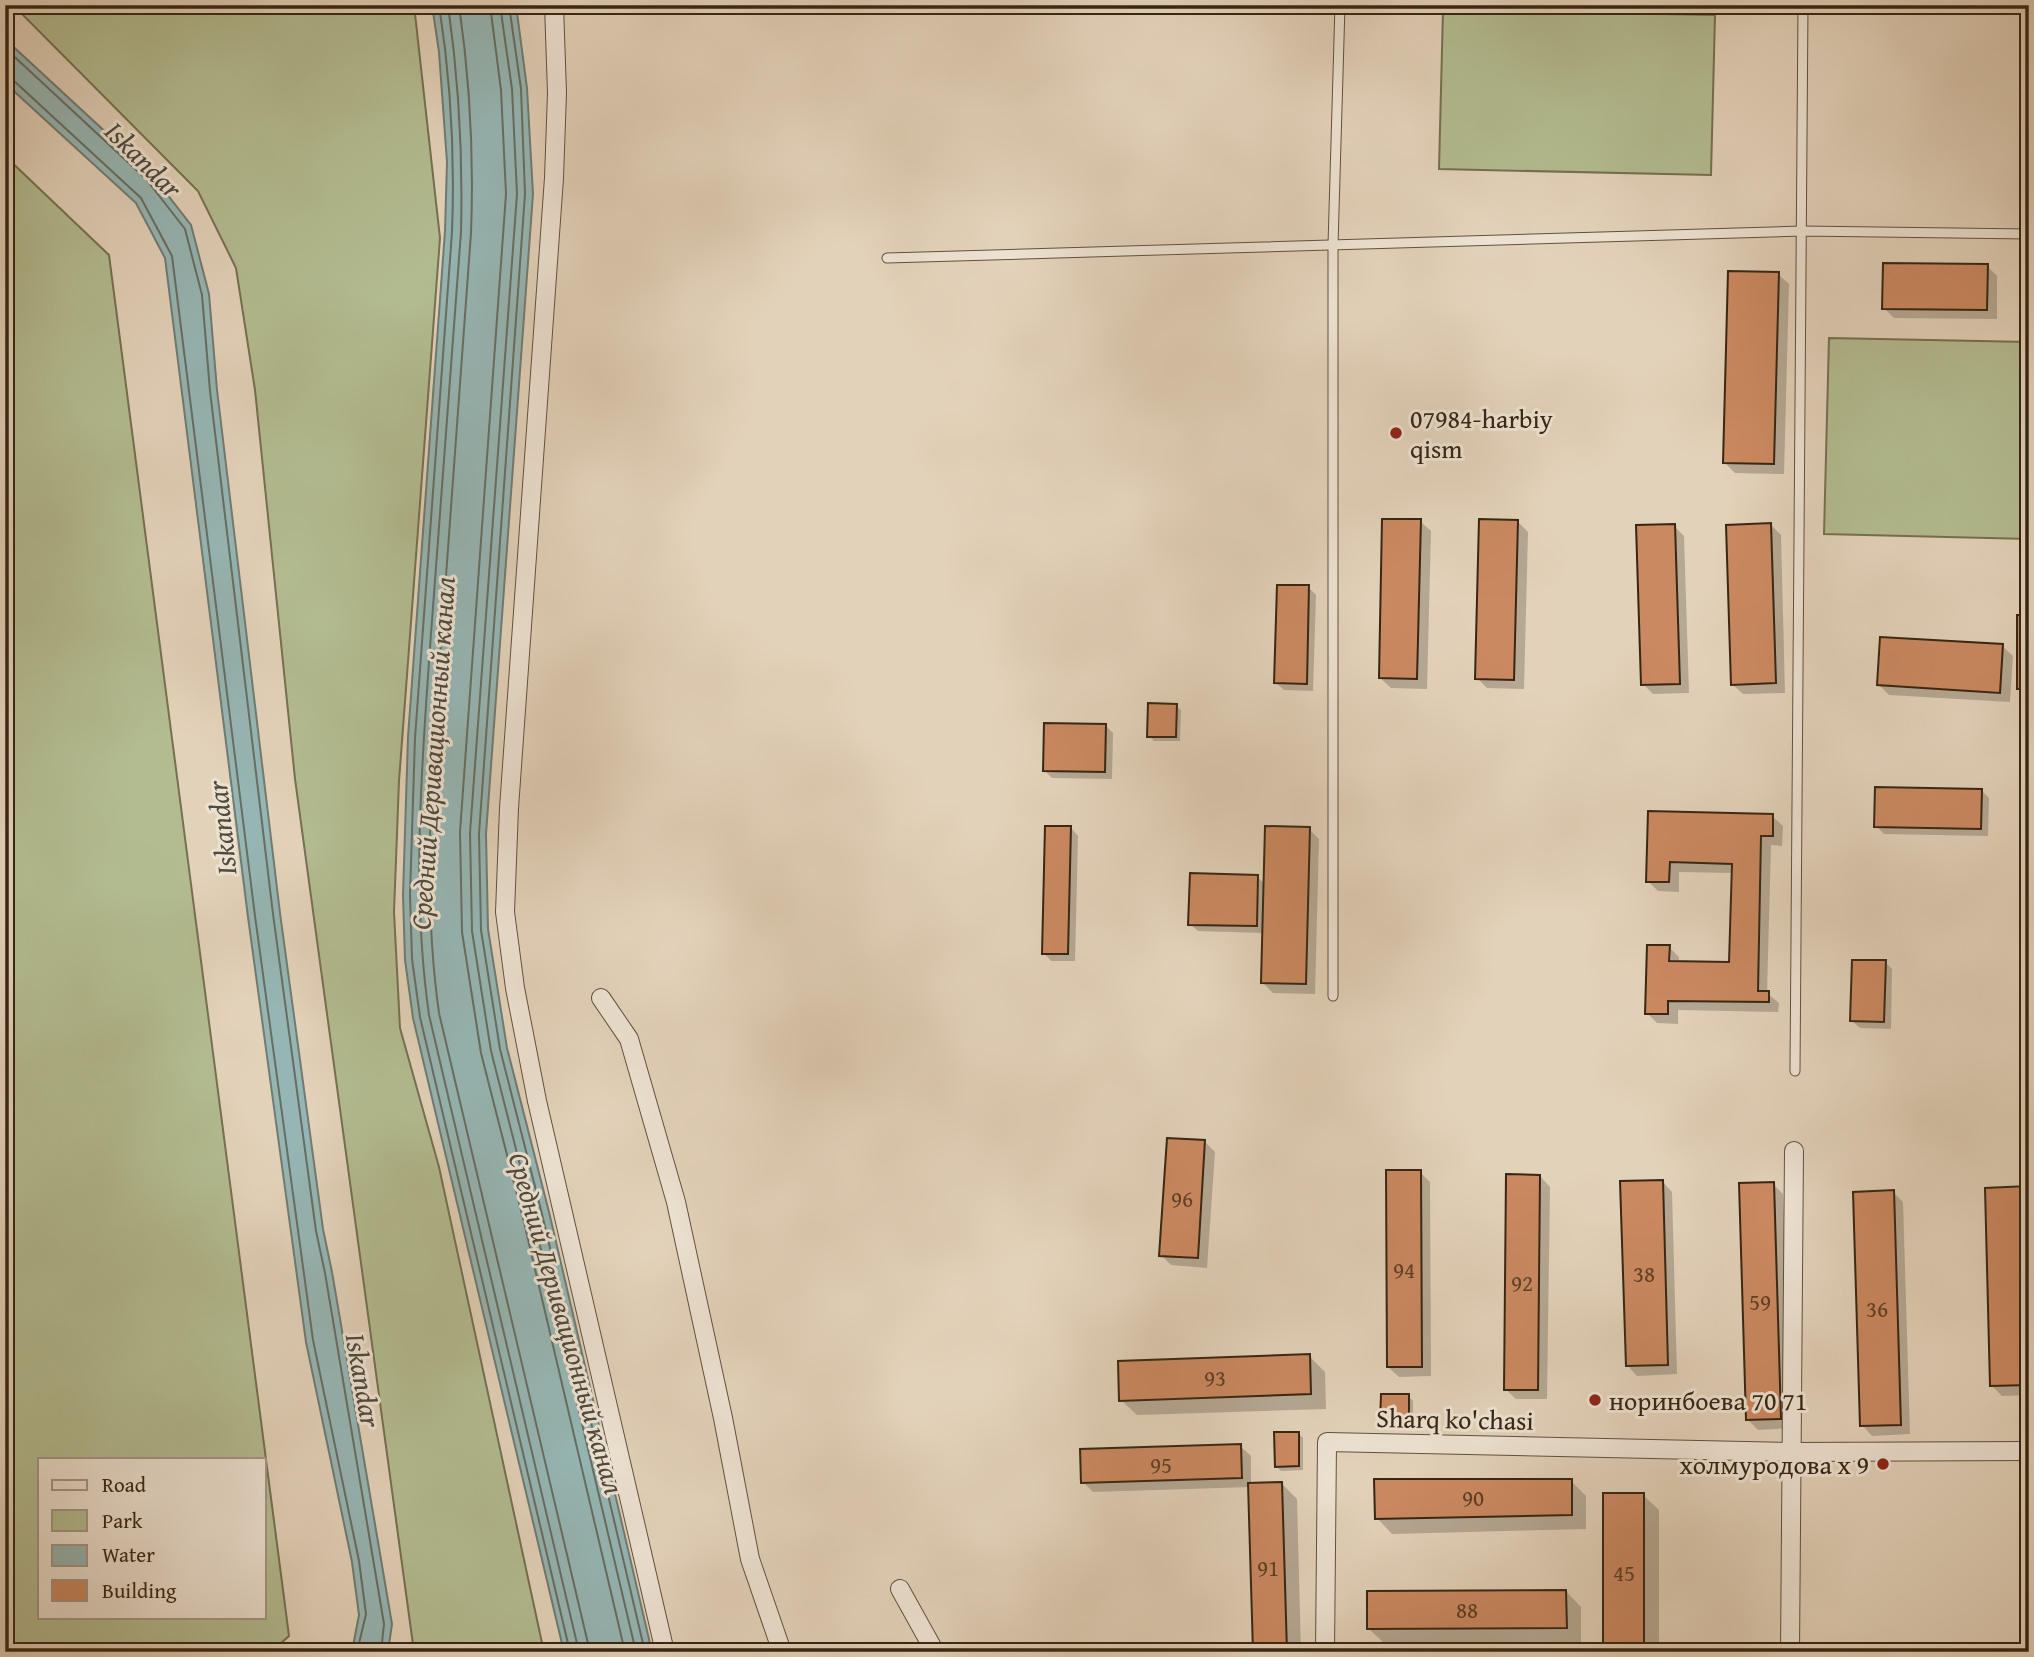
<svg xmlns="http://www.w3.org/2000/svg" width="2034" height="1657" font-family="'Gentium Book Plus',serif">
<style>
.green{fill:#b3bc91;stroke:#757152;stroke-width:2;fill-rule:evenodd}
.water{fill:#96b6b4;stroke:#707c74;stroke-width:2}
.shadow{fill:#0003}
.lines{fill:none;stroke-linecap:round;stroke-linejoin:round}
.shore{stroke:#666e64;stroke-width:2}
.building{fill:#cb8961;stroke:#372613;stroke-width:2}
.lane-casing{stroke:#62513d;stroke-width:11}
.street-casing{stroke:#62513d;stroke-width:20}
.lane{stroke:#ede2d2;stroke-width:9}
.street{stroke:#ede2d2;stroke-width:18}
.poi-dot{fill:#8f2418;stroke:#ede2d2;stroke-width:2.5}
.labels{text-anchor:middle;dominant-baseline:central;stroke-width:6;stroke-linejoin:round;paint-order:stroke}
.number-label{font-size:23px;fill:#5c3f26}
.poi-label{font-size:26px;fill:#372613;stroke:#ede2d2;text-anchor:start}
.street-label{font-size:26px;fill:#372613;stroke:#ede2d2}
.water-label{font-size:28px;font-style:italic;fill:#4f4a3b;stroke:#ede2d2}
</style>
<rect width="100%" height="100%" fill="#e3d2ba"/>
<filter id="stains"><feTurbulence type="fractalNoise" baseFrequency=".00286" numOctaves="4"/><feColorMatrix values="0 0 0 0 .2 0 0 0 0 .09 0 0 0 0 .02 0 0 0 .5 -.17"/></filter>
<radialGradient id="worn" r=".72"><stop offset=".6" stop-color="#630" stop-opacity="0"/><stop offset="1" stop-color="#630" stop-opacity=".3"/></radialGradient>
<g class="green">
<path d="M 13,5 L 414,5 L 440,238 L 399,781 L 394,912 L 400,1028 L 439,1167 L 544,1652 L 414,1652 L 295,779 L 255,390 L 236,268 L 198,191 Z"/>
<path d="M 1443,10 L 1715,15 L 1711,175 L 1439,169 Z"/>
<path d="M 5,156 L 109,255 L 289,1636 L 271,1652 L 5,1652 ZM 40,1459 L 264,1459 L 264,1617 L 40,1617 Z"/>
<path d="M 1829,338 L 2029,342 L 2029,539 L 1824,534 Z"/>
</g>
<g class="water">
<path d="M 432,5 L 516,5 L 527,88 L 533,194 L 486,834 L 488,929 L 507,1048 L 549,1212 L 652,1652 L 564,1652 L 413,1018 L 405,960 L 403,895 L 408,737 L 445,231 L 447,162 L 439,52 Z"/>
<path d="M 5,39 L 152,175 L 191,225 L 209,294 L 217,390 L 280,913 L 323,1229 L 332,1272 L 392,1624 L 388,1652 L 349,1652 L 353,1646 L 359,1615 L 352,1562 L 306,1342 L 248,917 L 165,258 L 136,203 L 5,83 Z"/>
</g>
<g class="shadow">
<path d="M 1987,266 L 1997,276 L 1997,319 L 1894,318 L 1884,308 Z"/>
<path d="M 1778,274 L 1789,284 L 1784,474 L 1735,473 L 1724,462 Z"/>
<path d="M 1420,521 L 1431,531 L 1427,689 L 1391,688 L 1380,678 Z"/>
<path d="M 1518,522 L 1528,532 L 1524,689 L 1487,688 L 1477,678 Z"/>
<path d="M 1771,525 L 1781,535 L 1785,693 L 1743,694 L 1732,684 Z"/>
<path d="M 1674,526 L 1684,536 L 1689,693 L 1653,694 L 1643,684 Z"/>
<path d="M 1308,587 L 1316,595 L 1313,691 L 1284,690 L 1276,683 Z"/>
<path d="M 2029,617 L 2029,699 L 2018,689 Z"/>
<path d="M 2002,646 L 2013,656 L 2010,702 L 1889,695 L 1879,685 Z"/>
<path d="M 1176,706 L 1181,710 L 1180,741 L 1154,741 L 1149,736 Z"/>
<path d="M 1105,725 L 1113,733 L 1112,779 L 1052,778 L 1044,770 Z"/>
<path d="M 1982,791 L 1989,798 L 1988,836 L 1884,834 L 1876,826 Z"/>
<path d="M 1650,813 L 1772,816 L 1783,826 L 1782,846 L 1771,845 L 1767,993 L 1779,1003 L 1778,1012 L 1678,1010 L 1678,1024 L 1657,1023 L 1647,1013 L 1669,947 L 1679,957 L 1679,963 L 1731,964 L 1733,873 L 1679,872 L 1679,892 L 1658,891 L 1648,881 Z"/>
<path d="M 1071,828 L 1078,836 L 1075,961 L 1051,961 L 1044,953 Z"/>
<path d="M 1309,829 L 1319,839 L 1315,994 L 1273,993 L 1263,983 L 1264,933 L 1198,931 L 1190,924 L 1257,877 L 1265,884 Z"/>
<path d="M 1885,962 L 1892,969 L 1891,1029 L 1860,1028 L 1852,1021 Z"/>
<path d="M 1205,1142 L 1215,1152 L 1207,1268 L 1171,1265 L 1161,1255 Z"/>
<path d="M 1420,1172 L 1430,1182 L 1431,1376 L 1399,1377 L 1388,1367 Z"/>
<path d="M 1540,1176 L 1550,1187 L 1547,1399 L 1516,1399 L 1505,1389 Z"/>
<path d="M 1662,1181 L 1672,1192 L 1677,1374 L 1637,1376 L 1627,1365 Z"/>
<path d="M 1773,1184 L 1783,1194 L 1790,1428 L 1758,1430 L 1747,1419 Z"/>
<path d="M 2027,1188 L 2029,1395 L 2002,1396 L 1992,1386 Z"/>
<path d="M 1893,1192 L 1903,1202 L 1910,1434 L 1872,1436 L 1862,1425 Z"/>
<path d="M 1309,1356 L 1325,1372 L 1326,1409 L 1137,1415 L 1121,1400 Z"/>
<path d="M 1408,1396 L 1413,1401 L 1413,1427 L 1387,1427 L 1382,1422 Z"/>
<path d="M 1298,1433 L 1303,1438 L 1303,1470 L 1281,1471 L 1276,1466 Z"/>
<path d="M 1240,1446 L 1251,1456 L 1251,1484 L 1281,1483 L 1297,1499 L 1301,1652 L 1255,1652 L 1250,1487 L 1093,1492 L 1083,1482 Z"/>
<path d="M 1571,1481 L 1586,1496 L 1586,1529 L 1392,1534 L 1377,1518 Z"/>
<path d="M 1643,1495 L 1659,1510 L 1659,1652 L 1605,1652 Z"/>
<path d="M 1566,1591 L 1581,1607 L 1581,1642 L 1385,1644 L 1369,1629 Z"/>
</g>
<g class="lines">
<g class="shore">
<path d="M 439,5 C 451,81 455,155 452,232 L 415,738 L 410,895 L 412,959 L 420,1017 L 570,1652"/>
<path d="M 448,5 C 459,82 463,155 461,232 C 451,366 441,500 431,634 C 422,760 411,890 429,1015 L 579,1652"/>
<path d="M 459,5 C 470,81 474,156 471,233 C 461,366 452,498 442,631 C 433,758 421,887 439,1013 L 590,1652"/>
<path d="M 490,5 L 501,90 L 506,194 L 460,832 L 462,932 L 481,1053 L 523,1218 L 625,1652"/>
<path d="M 500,5 L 512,89 L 517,194 L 470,833 L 472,931 L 491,1051 L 533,1216 L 636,1652"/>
<path d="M 509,5 L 521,89 L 525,194 L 479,834 L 481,930 L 500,1049 L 542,1214 L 645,1652"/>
<path d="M 5,48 L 146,179 L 185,229 L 202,295 L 210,391 L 273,914 L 316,1231 L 325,1273 L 384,1624 L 381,1652"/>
<path d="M 5,78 L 13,80 L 141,198 L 172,256 L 255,916 L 313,1340 L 359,1561 L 366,1614 L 357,1652"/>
</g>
</g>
<g class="building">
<path d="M 1883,263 L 1988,264 L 1987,310 L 1882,309 Z"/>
<path d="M 1728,271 L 1779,272 L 1774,464 L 1723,463 Z"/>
<path d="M 1382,519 L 1421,519 L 1417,679 L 1379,678 Z"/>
<path d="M 1479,519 L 1518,520 L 1514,680 L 1475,679 Z"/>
<path d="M 1771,523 L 1776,683 L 1731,685 L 1726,525 Z"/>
<path d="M 1675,524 L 1680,684 L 1641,685 L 1636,525 Z"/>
<path d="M 1277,585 L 1309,585 L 1307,684 L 1274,683 Z"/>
<rect x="2017" y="615" width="12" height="74"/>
<path d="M 1880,637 L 2003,644 L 2000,693 L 1877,685 Z"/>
<path d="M 1148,703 L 1177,704 L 1176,737 L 1147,737 Z"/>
<path d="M 1044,723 L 1106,724 L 1105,772 L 1043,771 Z"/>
<path d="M 1875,787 L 1982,789 L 1981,829 L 1874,827 Z"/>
<path d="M 1648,811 L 1773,814 L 1773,836 L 1761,836 L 1758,991 L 1769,991 L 1769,1002 L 1668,1001 L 1668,1014 L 1645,1014 L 1647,945 L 1670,945 L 1669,961 L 1729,962 L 1732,864 L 1670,862 L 1669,882 L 1646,882 Z"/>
<path d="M 1045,826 L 1071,826 L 1068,954 L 1042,954 Z"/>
<path d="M 1265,826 L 1310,827 L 1306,984 L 1261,983 Z"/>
<path d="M 1190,873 L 1258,875 L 1257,926 L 1188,925 Z"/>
<path d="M 1852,960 L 1886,960 L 1884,1022 L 1850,1021 Z"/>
<path d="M 1167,1138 L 1205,1140 L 1198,1258 L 1159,1256 Z"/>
<path d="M 1386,1170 L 1421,1170 L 1422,1367 L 1387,1367 Z"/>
<path d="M 1506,1174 L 1540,1175 L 1538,1390 L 1504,1390 Z"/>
<path d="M 1663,1180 L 1668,1365 L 1626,1366 L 1620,1181 Z"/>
<path d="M 1774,1182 L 1781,1419 L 1746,1420 L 1739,1183 Z"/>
<path d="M 2028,1186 L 2029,1385 L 1990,1386 L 1985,1188 Z"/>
<path d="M 1894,1190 L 1901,1425 L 1860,1426 L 1853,1192 Z"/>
<path d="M 1310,1354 L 1311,1394 L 1119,1401 L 1118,1361 Z"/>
<path d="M 1381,1394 L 1409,1394 L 1409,1423 L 1380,1423 Z"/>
<path d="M 1274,1432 L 1299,1432 L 1299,1466 L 1275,1467 Z"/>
<path d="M 1241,1444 L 1242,1478 L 1081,1483 L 1080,1449 Z"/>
<path d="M 1374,1479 L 1572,1479 L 1572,1515 L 1375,1519 Z"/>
<path d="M 1282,1482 L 1287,1652 L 1253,1652 L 1248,1483 Z"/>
<rect x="1603" y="1493" width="41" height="159"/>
<path d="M 1566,1590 L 1567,1628 L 1367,1629 L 1367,1591 Z"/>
</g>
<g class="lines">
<defs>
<g id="lane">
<path d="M 887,258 L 1802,231 L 2029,234"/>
<path d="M 1333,996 L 1333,245 L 1340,5"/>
<path d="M 1795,1071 L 1803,5"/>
</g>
<g id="street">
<path d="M 554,5 L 557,93 L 554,178 L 509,808 L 505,912 L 515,988 L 537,1101 L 665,1652"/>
<path d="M 601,998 L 629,1039 L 676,1202 L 723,1418 L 750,1559 L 782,1652"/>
<path d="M 900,1589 L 935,1652"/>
<path d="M 1325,1652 L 1327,1442 L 1792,1452 L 2029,1451"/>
<path d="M 1790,1652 L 1794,1151"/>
</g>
</defs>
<use href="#lane" class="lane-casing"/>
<use href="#street" class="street-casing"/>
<use href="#lane" class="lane"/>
<use href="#street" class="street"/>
</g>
<g class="poi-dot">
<circle cx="1396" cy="433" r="7"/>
<circle cx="1595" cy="1400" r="7"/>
<circle cx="1883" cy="1464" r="7"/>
</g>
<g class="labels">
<g class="number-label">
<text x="1182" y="1198">96</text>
<text x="1404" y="1269">94</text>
<text x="1644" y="1273">38</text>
<text x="1522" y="1282">92</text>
<text x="1760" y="1301">59</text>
<text x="1877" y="1308">36</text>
<text x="1215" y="1377">93</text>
<text x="1161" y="1464">95</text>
<text x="1473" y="1497">90</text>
<text x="1268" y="1567">91</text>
<text x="1624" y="1572">45</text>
<text x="1467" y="1609">88</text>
</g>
<g class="poi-label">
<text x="1410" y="418">07984-harbiy<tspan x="1410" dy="30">qism</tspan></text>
<text x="1609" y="1400">норинбоева 70 71</text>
<text x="1869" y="1464" text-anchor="end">холмуродова х 9</text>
</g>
<g class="street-label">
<text transform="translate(1455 1419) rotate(1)">Sharq ko'chasi</text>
</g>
<g class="water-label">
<text transform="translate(144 159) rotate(45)">Iskandar</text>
<text transform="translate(432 753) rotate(-86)">Средний Деривационный канал</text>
<text transform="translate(221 828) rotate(-96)">Iskandar</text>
<text transform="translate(567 1323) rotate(74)">Средний Деривационный канал</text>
<text transform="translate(364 1380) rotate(80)">Iskandar</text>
</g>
</g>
<rect width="2034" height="1657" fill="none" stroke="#e3d2ba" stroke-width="28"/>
<rect x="7" y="7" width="2020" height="1643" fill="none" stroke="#372613" stroke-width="3.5"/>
<rect x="14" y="14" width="2006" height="1629" fill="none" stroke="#372613" stroke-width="2"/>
<rect x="38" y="1458" width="228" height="161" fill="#ede2d2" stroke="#a49786" stroke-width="2"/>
<rect x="52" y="1480" width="35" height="10" fill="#ede2d2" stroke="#a49786" stroke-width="2"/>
<text x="102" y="1492" font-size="21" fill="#372613">Road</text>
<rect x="52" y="1510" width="35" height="21" fill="#b3bc91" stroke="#a49786" stroke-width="2"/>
<text x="102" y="1528" font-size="21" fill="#372613">Park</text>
<rect x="52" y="1545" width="35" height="21" fill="#96b6b4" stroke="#a49786" stroke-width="2"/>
<text x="102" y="1562" font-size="21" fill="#372613">Water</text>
<rect x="52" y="1580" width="35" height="21" fill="#cb8961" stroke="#a49786" stroke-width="2"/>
<text x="102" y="1598" font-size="21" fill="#372613">Building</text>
<rect width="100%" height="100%" filter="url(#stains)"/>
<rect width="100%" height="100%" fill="url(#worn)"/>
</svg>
